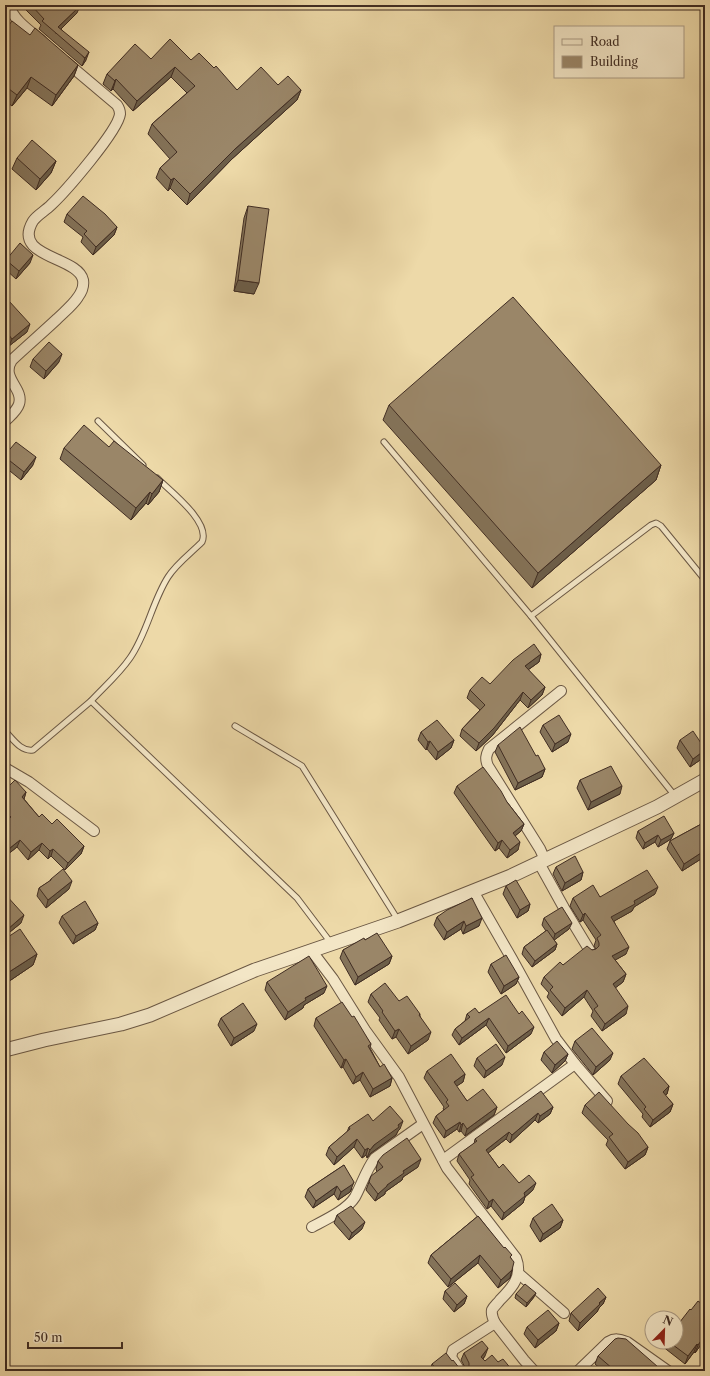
<svg xmlns="http://www.w3.org/2000/svg" width="710" height="1376" font-family="'Libre Caslon Text',serif">
<style>
.lines{fill:none;stroke-linecap:round;stroke-linejoin:round}
.service-casing{stroke:#6b5844;stroke-width:7}
.minor-casing{stroke:#6b5844;stroke-width:12}
.tertiary-casing{stroke:#6b5844;stroke-width:15}
.service{stroke:#f3e6c6;stroke-width:5}
.minor{stroke:#f3e6c6;stroke-width:10}
.tertiary{stroke:#f3e6c6;stroke-width:13}
.wall{fill:#847359;stroke:#402d23}
.shaded-wall{fill:#6c5e49;stroke:#402d23}
.building{fill:#9a8668;stroke:#402d23}
</style>
<rect width="100%" height="100%" fill="#edd9a8"/>
<filter id="stains"><feTurbulence type="fractalNoise" baseFrequency=".005" numOctaves="4"/><feColorMatrix values="0 0 0 0 .2 0 0 0 0 .09 0 0 0 0 .02 0 0 0 .5 -.17"/></filter>
<radialGradient id="worn" r=".72"><stop offset=".6" stop-color="#630" stop-opacity="0"/><stop offset="1" stop-color="#630" stop-opacity=".3"/></radialGradient>
<g class="lines">
<defs>
<g id="service">
<path d="M 98,421 L 143,465"/>
<path d="M 384,442 L 531,616 L 675,796"/>
<path d="M 531,616 L 651,525 L 656,523 L 661,526 L 705,580"/>
<path d="M 91,701 C 104,687 119,674 130,658 C 147,634 152,602 168,577 C 176,564 191,553 202,542 C 211,522 170,491 157,478"/>
<path d="M 235,726 L 302,766 L 398,920"/>
<path d="M 5,731 C 13,739 21,752 33,750 L 91,701 L 297,898 L 331,943"/>
</g>
<g id="minor">
<path d="M 9,5 C 13,20 30,31 42,41"/>
<path d="M 5,421 C 10,416 17,411 19,404 C 24,388 0,378 12,360 C 27,346 42,333 57,319 C 64,312 73,305 78,297 C 81,293 84,286 83,280 C 78,256 11,258 33,221 C 37,215 45,211 51,205 C 65,192 118,131 120,114 C 120,111 119,108 117,105 L 66,62"/>
<path d="M 5,768 L 29,782 L 94,831"/>
<path d="M 545,860 L 540,849 L 488,766 C 485,759 486,755 489,749 L 561,691"/>
<path d="M 539,863 L 564,908 L 590,951"/>
<path d="M 473,891 L 512,959 L 556,1039 L 575,1064 L 607,1101"/>
<path d="M 311,950 L 333,979 L 365,1030 L 399,1077 L 447,1168 L 516,1258 C 523,1276 512,1288 500,1300 C 498,1303 494,1306 492,1310 C 491,1315 493,1319 495,1323 L 524,1360 L 534,1371"/>
<path d="M 443,1160 L 575,1064"/>
<path d="M 312,1227 C 325,1220 347,1210 355,1197 C 362,1184 366,1170 375,1158 L 423,1124"/>
<path d="M 518,1273 L 564,1313"/>
<path d="M 460,1371 L 451,1357 L 453,1350 L 495,1323"/>
<path d="M 578,1371 L 608,1342 C 615,1338 619,1339 627,1342 L 668,1371"/>
</g>
<path id="tertiary" d="M 5,1050 L 44,1040 L 121,1024 L 150,1015 L 255,970 L 398,921 L 511,876 L 657,807 L 705,780"/>
</defs>
<use href="#service" class="service-casing"/>
<use href="#minor" class="minor-casing"/>
<use href="#tertiary" class="tertiary-casing"/>
<use href="#service" class="service"/>
<use href="#minor" class="minor"/>
<use href="#tertiary" class="tertiary"/>
</g>
<g class="wall">
<path d="M 28,5 L 52,5 L 53,6 L 77,13 L 61,29 L 86,60 L 82,66 L 39,29 L 41,25 L 26,10 Z"/>
<path d="M 5,30 L 30,35 L 78,65 L 74,76 L 52,106 L 27,88 L 12,106 L 5,101 Z"/>
<path d="M 151,59 L 191,60 L 214,68 L 237,90 L 278,85 L 301,90 L 297,100 L 232,159 L 187,205 L 170,188 L 168,191 L 156,178 L 160,168 L 170,159 L 148,134 L 152,124 L 187,93 L 171,77 L 133,111 L 113,89 L 111,91 L 103,84 L 107,74 Z"/>
<path d="M 17,158 L 56,161 L 51,173 L 36,190 L 12,169 Z"/>
<path d="M 248,206 L 254,294 L 234,291 L 244,218 Z"/>
<path d="M 67,214 L 117,227 L 114,235 L 93,255 L 81,242 L 83,237 L 64,222 Z"/>
<path d="M 6,260 L 30,263 L 16,279 L 5,269 L 5,261 Z"/>
<path d="M 5,305 L 27,332 L 9,346 L 5,341 Z"/>
<path d="M 33,359 L 59,362 L 44,379 L 30,367 Z"/>
<path d="M 389,405 L 661,465 L 656,480 L 532,588 L 383,420 Z"/>
<path d="M 109,447 L 163,480 L 159,492 L 148,505 L 146,503 L 131,520 L 60,459 L 64,448 Z"/>
<path d="M 5,455 L 33,465 L 21,480 L 5,467 Z"/>
<path d="M 541,654 L 539,662 L 528,670 L 545,687 L 542,695 L 528,708 L 520,700 L 492,736 L 476,751 L 460,736 L 462,729 L 480,710 L 467,698 L 470,690 L 490,684 Z"/>
<path d="M 543,725 L 568,742 L 552,752 L 540,732 Z"/>
<path d="M 421,732 L 454,740 L 451,748 L 436,760 L 427,749 L 426,750 L 418,740 Z"/>
<path d="M 680,740 L 703,758 L 690,767 L 677,748 Z"/>
<path d="M 498,745 L 536,756 L 545,769 L 542,777 L 515,790 L 495,752 Z"/>
<path d="M 580,780 L 620,794 L 588,810 L 577,788 Z"/>
<path d="M 457,786 L 507,802 L 524,824 L 521,831 L 515,836 L 518,850 L 507,858 L 499,848 L 495,851 L 454,793 Z"/>
<path d="M 5,790 L 26,792 L 24,799 L 39,817 L 52,824 L 84,846 L 81,854 L 65,870 L 51,856 L 48,859 L 39,850 L 28,860 L 17,847 L 7,855 L 5,853 Z"/>
<path d="M 705,822 L 705,866 L 701,859 L 682,871 L 667,849 L 670,841 Z"/>
<path d="M 638,831 L 674,833 L 671,839 L 658,847 L 655,842 L 643,849 L 636,838 Z"/>
<path d="M 556,867 L 583,872 L 581,880 L 562,891 L 553,874 Z"/>
<path d="M 51,879 L 69,889 L 46,908 L 37,896 L 39,888 L 50,881 Z"/>
<path d="M 506,886 L 530,904 L 528,911 L 517,918 L 503,894 Z"/>
<path d="M 5,894 L 21,923 L 5,936 Z"/>
<path d="M 655,894 L 634,907 L 632,911 L 614,921 L 626,954 L 615,960 L 626,974 L 623,982 L 615,988 L 626,1014 L 602,1031 L 591,1016 L 593,1011 L 584,997 L 562,1016 L 547,997 L 549,993 L 541,984 L 544,977 L 563,965 L 592,950 L 596,949 L 594,946 L 596,940 L 583,920 L 580,922 L 570,906 L 573,898 Z"/>
<path d="M 472,898 L 479,926 L 463,934 L 461,929 L 444,940 L 434,925 L 437,917 Z"/>
<path d="M 62,916 L 98,923 L 95,930 L 73,944 L 59,923 Z"/>
<path d="M 544,918 L 569,929 L 554,940 L 557,944 L 555,950 L 532,967 L 522,954 L 524,947 L 546,931 L 542,925 Z"/>
<path d="M 5,939 L 37,954 L 33,965 L 5,984 Z"/>
<path d="M 365,940 L 392,956 L 389,964 L 355,985 L 340,958 L 343,950 Z"/>
<path d="M 491,964 L 519,977 L 516,984 L 501,994 L 488,972 Z"/>
<path d="M 267,982 L 324,993 L 304,1005 L 303,1008 L 285,1020 L 265,990 Z"/>
<path d="M 371,994 L 399,1001 L 420,1014 L 420,1016 L 428,1040 L 408,1054 L 396,1037 L 392,1039 L 379,1020 L 380,1018 L 368,1002 Z"/>
<path d="M 479,1013 L 531,1034 L 506,1053 L 486,1025 L 459,1045 L 452,1035 L 455,1029 L 465,1021 L 467,1014 Z"/>
<path d="M 352,1017 L 371,1044 L 370,1048 L 380,1067 L 392,1078 L 390,1086 L 370,1097 L 360,1080 L 353,1084 L 343,1067 L 341,1068 L 314,1026 L 316,1018 Z"/>
<path d="M 221,1018 L 254,1031 L 231,1046 L 218,1025 Z"/>
<path d="M 575,1041 L 610,1060 L 593,1075 L 572,1049 Z"/>
<path d="M 544,1052 L 568,1054 L 565,1061 L 552,1073 L 541,1060 Z"/>
<path d="M 477,1058 L 502,1065 L 484,1078 L 474,1066 Z"/>
<path d="M 427,1071 L 465,1074 L 463,1082 L 456,1086 L 467,1101 L 497,1107 L 494,1115 L 465,1136 L 461,1131 L 459,1132 L 457,1129 L 444,1138 L 433,1123 L 436,1116 L 444,1110 L 443,1109 L 444,1107 L 424,1078 Z"/>
<path d="M 621,1076 L 669,1086 L 667,1094 L 665,1095 L 673,1104 L 670,1112 L 650,1127 L 642,1117 L 643,1114 L 618,1084 Z"/>
<path d="M 585,1105 L 648,1147 L 645,1155 L 625,1169 L 606,1145 L 608,1140 L 582,1113 Z"/>
<path d="M 553,1107 L 550,1114 L 538,1123 L 535,1120 L 510,1143 L 506,1139 L 488,1153 L 499,1168 L 519,1183 L 533,1190 L 525,1197 L 523,1203 L 502,1220 L 491,1206 L 487,1209 L 469,1184 L 470,1180 L 457,1161 L 459,1154 L 474,1144 L 475,1139 Z"/>
<path d="M 373,1121 L 400,1129 L 398,1131 L 396,1135 L 371,1153 L 367,1158 L 366,1155 L 362,1158 L 354,1147 L 334,1165 L 326,1155 L 329,1147 L 347,1132 L 349,1127 Z"/>
<path d="M 378,1161 L 418,1167 L 403,1177 L 402,1180 L 385,1192 L 385,1194 L 375,1201 L 366,1190 L 369,1182 L 377,1172 L 376,1169 Z"/>
<path d="M 344,1165 L 352,1189 L 350,1192 L 338,1200 L 334,1194 L 313,1208 L 305,1197 L 308,1189 Z"/>
<path d="M 337,1215 L 362,1229 L 349,1240 L 334,1223 Z"/>
<path d="M 478,1216 L 511,1258 L 512,1270 L 510,1278 L 498,1288 L 478,1263 L 448,1287 L 428,1263 L 431,1255 Z"/>
<path d="M 533,1218 L 563,1220 L 560,1228 L 540,1242 L 530,1226 Z"/>
<path d="M 445,1291 L 467,1296 L 464,1304 L 454,1312 L 443,1299 Z"/>
<path d="M 516,1294 L 534,1297 L 526,1307 L 515,1298 Z"/>
<path d="M 606,1297 L 603,1304 L 599,1308 L 597,1312 L 578,1331 L 569,1321 L 571,1313 Z"/>
<path d="M 559,1323 L 556,1331 L 535,1348 L 524,1334 L 527,1327 Z"/>
<path d="M 705,1339 L 695,1353 L 694,1352 L 685,1364 L 662,1346 L 664,1342 L 676,1342 Z"/>
<path d="M 464,1353 L 485,1356 L 483,1359 L 485,1361 L 498,1362 L 512,1371 L 430,1371 L 432,1364 L 460,1369 L 466,1369 L 461,1360 Z"/>
<path d="M 598,1356 L 658,1368 L 662,1371 L 603,1371 L 595,1364 Z"/>
</g>
<g class="shaded-wall">
<path d="M 80,6 L 77,13 L 56,34 L 58,27 Z"/>
<path d="M 89,52 L 86,60 L 82,66 L 85,58 Z"/>
<path d="M 78,65 L 74,76 L 52,106 L 56,95 Z"/>
<path d="M 175,67 L 171,77 L 133,111 L 137,101 Z"/>
<path d="M 31,77 L 27,88 L 12,106 L 17,95 Z"/>
<path d="M 116,79 L 113,89 L 111,91 L 115,81 Z"/>
<path d="M 301,90 L 297,100 L 232,159 L 187,205 L 190,194 L 235,149 Z"/>
<path d="M 56,161 L 51,173 L 36,190 L 40,179 Z"/>
<path d="M 174,178 L 170,188 L 168,191 L 171,180 Z"/>
<path d="M 117,227 L 114,235 L 93,255 L 96,247 Z"/>
<path d="M 33,255 L 30,263 L 16,279 L 19,271 Z"/>
<path d="M 238,280 L 259,283 L 254,294 L 234,291 Z"/>
<path d="M 30,324 L 27,332 L 9,346 L 12,339 Z"/>
<path d="M 62,354 L 59,362 L 44,379 L 46,371 Z"/>
<path d="M 36,457 L 33,465 L 21,480 L 24,472 Z"/>
<path d="M 661,465 L 656,480 L 532,588 L 538,573 Z"/>
<path d="M 163,480 L 159,492 L 148,505 L 152,494 Z"/>
<path d="M 150,492 L 146,503 L 131,520 L 136,508 Z"/>
<path d="M 541,654 L 539,662 L 522,674 L 525,666 Z"/>
<path d="M 545,687 L 542,695 L 528,708 L 531,700 Z"/>
<path d="M 523,692 L 520,700 L 492,736 L 476,751 L 479,743 Z"/>
<path d="M 571,734 L 568,742 L 552,752 L 555,744 Z"/>
<path d="M 454,740 L 451,748 L 436,760 L 438,752 Z"/>
<path d="M 430,741 L 427,749 L 426,750 L 428,742 Z"/>
<path d="M 705,750 L 703,758 L 690,767 L 693,759 Z"/>
<path d="M 545,769 L 542,777 L 515,790 L 518,783 Z"/>
<path d="M 622,786 L 620,794 L 588,810 L 591,802 Z"/>
<path d="M 26,792 L 24,799 L 22,797 Z"/>
<path d="M 524,824 L 521,831 L 510,840 L 513,833 Z"/>
<path d="M 674,833 L 671,839 L 658,847 L 661,840 Z"/>
<path d="M 658,835 L 655,842 L 643,849 L 645,843 Z"/>
<path d="M 20,840 L 17,847 L 7,855 L 10,848 Z"/>
<path d="M 502,840 L 499,848 L 495,851 L 498,843 Z"/>
<path d="M 520,842 L 518,850 L 507,858 L 510,850 Z"/>
<path d="M 42,843 L 39,850 L 28,860 L 31,852 Z"/>
<path d="M 84,846 L 81,854 L 65,870 L 68,863 Z"/>
<path d="M 53,849 L 51,856 L 48,859 L 50,851 Z"/>
<path d="M 704,851 L 701,859 L 682,871 L 684,864 Z"/>
<path d="M 583,872 L 581,880 L 562,891 L 565,883 Z"/>
<path d="M 72,881 L 69,889 L 46,908 L 48,900 Z"/>
<path d="M 658,887 L 655,894 L 634,907 L 632,911 L 609,924 L 611,917 L 634,901 Z"/>
<path d="M 530,904 L 528,911 L 517,918 L 520,910 Z"/>
<path d="M 585,913 L 583,920 L 580,922 L 583,915 Z"/>
<path d="M 24,915 L 21,923 L 5,936 L 8,929 Z"/>
<path d="M 482,918 L 479,926 L 463,934 L 466,926 Z"/>
<path d="M 464,921 L 461,929 L 444,940 L 447,932 Z"/>
<path d="M 98,923 L 95,930 L 73,944 L 76,936 Z"/>
<path d="M 572,923 L 569,929 L 553,941 L 555,934 Z"/>
<path d="M 557,944 L 555,950 L 532,967 L 535,961 Z"/>
<path d="M 629,947 L 626,954 L 610,963 L 612,956 Z"/>
<path d="M 37,954 L 33,965 L 5,984 L 9,972 Z"/>
<path d="M 392,956 L 389,964 L 355,985 L 358,977 Z"/>
<path d="M 626,974 L 623,982 L 610,992 L 613,984 Z"/>
<path d="M 519,977 L 516,984 L 501,994 L 504,986 Z"/>
<path d="M 327,986 L 324,993 L 304,1005 L 303,1008 L 285,1020 L 288,1012 L 305,998 Z"/>
<path d="M 587,990 L 584,997 L 562,1016 L 565,1008 Z"/>
<path d="M 628,1006 L 626,1014 L 602,1031 L 605,1024 Z"/>
<path d="M 489,1018 L 486,1025 L 459,1045 L 462,1038 Z"/>
<path d="M 257,1024 L 254,1031 L 231,1046 L 234,1038 Z"/>
<path d="M 534,1027 L 531,1034 L 506,1053 L 508,1046 Z"/>
<path d="M 399,1029 L 396,1037 L 392,1039 L 395,1031 Z"/>
<path d="M 431,1032 L 428,1040 L 408,1054 L 411,1046 Z"/>
<path d="M 613,1053 L 610,1060 L 593,1075 L 596,1067 Z"/>
<path d="M 568,1054 L 565,1061 L 552,1073 L 555,1065 Z"/>
<path d="M 505,1057 L 502,1065 L 484,1078 L 486,1071 Z"/>
<path d="M 346,1059 L 343,1067 L 341,1068 L 344,1060 Z"/>
<path d="M 363,1072 L 360,1080 L 353,1084 L 356,1077 Z"/>
<path d="M 465,1074 L 463,1082 L 451,1090 L 454,1082 Z"/>
<path d="M 392,1078 L 390,1086 L 370,1097 L 373,1089 Z"/>
<path d="M 669,1086 L 667,1094 L 660,1099 L 663,1092 Z"/>
<path d="M 673,1104 L 670,1112 L 650,1127 L 653,1120 Z"/>
<path d="M 497,1107 L 494,1115 L 465,1136 L 467,1129 Z"/>
<path d="M 553,1107 L 550,1114 L 538,1123 L 540,1116 Z"/>
<path d="M 538,1113 L 535,1120 L 510,1143 L 512,1135 Z"/>
<path d="M 403,1121 L 400,1129 L 398,1131 L 396,1135 L 371,1153 L 367,1158 L 370,1150 L 374,1145 Z"/>
<path d="M 460,1122 L 457,1129 L 444,1138 L 446,1131 Z"/>
<path d="M 463,1123 L 461,1131 L 459,1132 L 461,1125 Z"/>
<path d="M 509,1132 L 506,1139 L 483,1157 L 486,1150 Z"/>
<path d="M 357,1139 L 354,1147 L 334,1165 L 337,1157 Z"/>
<path d="M 648,1147 L 645,1155 L 625,1169 L 628,1162 Z"/>
<path d="M 368,1148 L 366,1155 L 362,1158 L 365,1150 Z"/>
<path d="M 421,1159 L 418,1167 L 403,1177 L 402,1180 L 385,1192 L 385,1194 L 375,1201 L 378,1194 L 387,1185 L 403,1171 Z"/>
<path d="M 354,1182 L 350,1192 L 338,1200 L 341,1192 Z"/>
<path d="M 536,1183 L 533,1190 L 525,1197 L 523,1203 L 502,1220 L 504,1213 L 524,1193 Z"/>
<path d="M 337,1186 L 334,1194 L 313,1208 L 316,1201 Z"/>
<path d="M 493,1199 L 491,1206 L 487,1209 L 489,1202 Z"/>
<path d="M 563,1220 L 560,1228 L 540,1242 L 543,1234 Z"/>
<path d="M 365,1222 L 362,1229 L 349,1240 L 352,1233 Z"/>
<path d="M 480,1255 L 478,1263 L 448,1287 L 451,1279 Z"/>
<path d="M 512,1270 L 510,1278 L 498,1288 L 501,1280 Z"/>
<path d="M 536,1293 L 534,1297 L 526,1307 L 527,1303 Z"/>
<path d="M 467,1296 L 464,1304 L 454,1312 L 457,1305 Z"/>
<path d="M 606,1297 L 603,1304 L 599,1308 L 597,1312 L 578,1331 L 580,1323 L 599,1303 Z"/>
<path d="M 559,1323 L 556,1331 L 535,1348 L 538,1340 Z"/>
<path d="M 705,1335 L 705,1339 L 695,1353 L 698,1345 Z"/>
<path d="M 697,1344 L 694,1352 L 685,1364 L 688,1356 Z"/>
<path d="M 488,1348 L 485,1356 L 478,1364 L 481,1357 Z"/>
</g>
<g class="building">
<path d="M 31,5 L 52,5 L 53,6 L 54,5 L 79,5 L 80,6 L 58,27 L 89,52 L 85,58 L 42,21 L 44,19 Z"/>
<path d="M 12,21 L 30,35 L 35,28 L 78,65 L 56,95 L 31,77 L 17,95 L 5,86 L 5,30 Z"/>
<path d="M 170,39 L 191,60 L 199,53 L 214,68 L 216,66 L 237,90 L 261,67 L 278,85 L 288,76 L 301,90 L 235,149 L 190,194 L 174,178 L 171,180 L 160,168 L 177,152 L 152,124 L 195,86 L 175,67 L 137,101 L 116,79 L 115,81 L 107,74 L 135,44 L 151,59 Z"/>
<path d="M 32,140 L 56,161 L 40,179 L 17,158 Z"/>
<path d="M 83,196 L 105,214 L 117,227 L 96,247 L 84,234 L 87,231 L 67,214 Z"/>
<path d="M 248,206 L 269,209 L 259,283 L 238,280 Z"/>
<path d="M 20,243 L 33,255 L 19,271 L 6,260 Z"/>
<path d="M 513,297 L 661,465 L 538,573 L 389,405 Z"/>
<path d="M 9,301 L 30,324 L 12,339 L 5,330 L 5,305 Z"/>
<path d="M 49,342 L 62,354 L 46,371 L 33,359 Z"/>
<path d="M 84,425 L 109,447 L 114,441 L 163,480 L 152,494 L 150,492 L 136,508 L 64,448 Z"/>
<path d="M 16,442 L 36,457 L 24,472 L 5,457 L 5,455 Z"/>
<path d="M 534,644 L 541,654 L 525,666 L 545,687 L 531,700 L 523,692 L 494,728 L 479,743 L 462,729 L 485,705 L 470,690 L 482,677 L 490,684 L 513,660 Z"/>
<path d="M 559,715 L 571,734 L 555,744 L 543,725 Z"/>
<path d="M 437,720 L 454,740 L 438,752 L 430,741 L 428,742 L 421,732 Z"/>
<path d="M 520,727 L 536,756 L 538,755 L 545,769 L 518,783 L 498,745 Z"/>
<path d="M 693,731 L 705,749 L 705,750 L 693,759 L 680,740 Z"/>
<path d="M 611,766 L 622,786 L 591,802 L 580,780 Z"/>
<path d="M 483,767 L 501,791 L 507,802 L 524,824 L 513,833 L 520,842 L 510,850 L 502,840 L 498,843 L 457,786 Z"/>
<path d="M 15,780 L 26,792 L 22,797 L 39,817 L 42,814 L 52,824 L 57,819 L 84,846 L 68,863 L 53,849 L 50,851 L 42,843 L 31,852 L 20,840 L 10,848 L 5,842 L 5,822 L 11,817 L 5,811 L 5,790 Z"/>
<path d="M 664,816 L 674,833 L 661,840 L 658,835 L 645,843 L 638,831 Z"/>
<path d="M 705,822 L 705,853 L 704,851 L 684,864 L 670,841 Z"/>
<path d="M 575,856 L 583,872 L 565,883 L 556,867 Z"/>
<path d="M 63,869 L 72,881 L 48,900 L 39,888 L 51,880 L 51,879 Z"/>
<path d="M 647,870 L 658,887 L 634,901 L 635,904 L 611,917 L 629,947 L 612,956 L 626,974 L 613,984 L 628,1006 L 605,1024 L 594,1009 L 598,1006 L 587,990 L 565,1008 L 550,990 L 553,987 L 544,977 L 560,962 L 563,965 L 587,946 L 592,950 L 596,949 L 599,946 L 599,943 L 597,938 L 601,935 L 585,913 L 583,915 L 573,898 L 593,885 L 600,897 Z"/>
<path d="M 516,880 L 530,904 L 520,910 L 506,886 Z"/>
<path d="M 5,894 L 24,915 L 8,929 L 5,925 Z"/>
<path d="M 472,898 L 482,918 L 466,926 L 464,921 L 447,932 L 437,917 L 447,910 Z"/>
<path d="M 85,901 L 98,923 L 76,936 L 62,916 Z"/>
<path d="M 562,907 L 572,923 L 555,934 L 544,918 Z"/>
<path d="M 20,929 L 37,954 L 9,972 L 6,968 L 5,969 L 5,939 Z"/>
<path d="M 547,930 L 557,944 L 535,961 L 524,947 Z"/>
<path d="M 377,933 L 392,956 L 358,977 L 343,950 L 364,938 L 365,940 Z"/>
<path d="M 506,955 L 519,977 L 504,986 L 491,964 Z"/>
<path d="M 309,956 L 327,986 L 305,998 L 306,1000 L 288,1012 L 267,982 Z"/>
<path d="M 385,983 L 399,1001 L 407,996 L 420,1014 L 419,1015 L 431,1032 L 411,1046 L 399,1029 L 395,1031 L 382,1012 L 383,1011 L 371,994 Z"/>
<path d="M 506,995 L 519,1014 L 522,1011 L 534,1027 L 508,1046 L 489,1018 L 462,1038 L 455,1029 L 470,1017 L 467,1014 L 475,1008 L 479,1013 Z"/>
<path d="M 342,1002 L 352,1017 L 354,1016 L 371,1044 L 368,1046 L 380,1067 L 384,1064 L 392,1078 L 373,1089 L 363,1072 L 356,1077 L 346,1059 L 344,1060 L 316,1018 Z"/>
<path d="M 243,1003 L 257,1024 L 234,1038 L 221,1018 Z"/>
<path d="M 592,1028 L 613,1053 L 596,1067 L 575,1041 Z"/>
<path d="M 557,1041 L 568,1054 L 555,1065 L 544,1052 Z"/>
<path d="M 496,1044 L 505,1057 L 486,1071 L 477,1058 Z"/>
<path d="M 451,1054 L 465,1074 L 454,1082 L 467,1101 L 483,1089 L 497,1107 L 467,1129 L 463,1123 L 461,1125 L 460,1122 L 446,1131 L 436,1116 L 449,1106 L 446,1102 L 448,1100 L 427,1071 Z"/>
<path d="M 644,1058 L 669,1086 L 663,1092 L 673,1104 L 653,1120 L 644,1109 L 646,1107 L 621,1076 Z"/>
<path d="M 541,1091 L 553,1107 L 540,1116 L 538,1113 L 512,1135 L 509,1132 L 486,1150 L 499,1168 L 503,1164 L 519,1183 L 529,1175 L 536,1183 L 524,1193 L 525,1196 L 504,1213 L 493,1199 L 489,1202 L 471,1177 L 474,1175 L 459,1154 L 477,1141 L 475,1139 Z"/>
<path d="M 599,1092 L 628,1124 L 638,1133 L 648,1147 L 628,1162 L 609,1137 L 613,1134 L 585,1105 Z"/>
<path d="M 390,1106 L 403,1121 L 398,1125 L 399,1127 L 374,1145 L 370,1150 L 368,1148 L 365,1150 L 357,1139 L 337,1157 L 329,1147 L 350,1129 L 349,1127 L 368,1114 L 373,1121 Z"/>
<path d="M 407,1138 L 421,1159 L 403,1171 L 404,1173 L 387,1185 L 387,1186 L 378,1194 L 369,1182 L 371,1176 L 383,1167 L 378,1161 L 383,1155 Z"/>
<path d="M 344,1165 L 354,1182 L 353,1184 L 341,1192 L 337,1186 L 316,1201 L 308,1189 Z"/>
<path d="M 552,1204 L 563,1220 L 543,1234 L 533,1218 Z"/>
<path d="M 351,1206 L 365,1222 L 352,1233 L 337,1215 Z"/>
<path d="M 478,1216 L 504,1248 L 505,1247 L 512,1255 L 510,1257 L 514,1262 L 512,1270 L 501,1280 L 480,1255 L 451,1279 L 431,1255 Z"/>
<path d="M 455,1283 L 467,1296 L 457,1305 L 445,1291 Z"/>
<path d="M 525,1284 L 536,1293 L 527,1303 L 516,1294 Z"/>
<path d="M 598,1288 L 606,1297 L 599,1303 L 600,1304 L 580,1323 L 571,1313 Z"/>
<path d="M 698,1301 L 705,1306 L 705,1335 L 698,1345 L 697,1344 L 688,1356 L 669,1342 L 676,1342 L 676,1327 L 690,1309 L 691,1310 Z"/>
<path d="M 548,1310 L 559,1323 L 538,1340 L 527,1327 Z"/>
<path d="M 618,1338 L 626,1339 L 658,1367 L 658,1368 L 662,1371 L 619,1371 L 615,1367 L 613,1369 L 598,1356 L 615,1339 Z"/>
<path d="M 482,1341 L 488,1348 L 481,1357 L 485,1361 L 492,1355 L 498,1362 L 503,1359 L 512,1370 L 511,1371 L 452,1371 L 450,1370 L 449,1371 L 438,1371 L 432,1364 L 446,1353 L 452,1361 L 453,1360 L 460,1369 L 466,1369 L 469,1366 L 469,1363 L 464,1353 Z"/>
</g>
<rect width="710" height="1376" fill="none" stroke="#edd9a8" stroke-width="20"/>
<rect x="6" y="6" width="698" height="1364" fill="none" stroke="#402d23" stroke-width="2"/>
<rect x="10" y="10" width="690" height="1356" fill="none" stroke="#402d23"/>
<rect x="554" y="26" width="130" height="52" fill="#f3e6c6" stroke="#ab9c85"/>
<rect x="562" y="39" width="20" height="6" fill="#f3e6c6" stroke="#ab9c85"/>
<text x="590" y="46" font-size="12" fill="#402d23">Road</text>
<rect x="562" y="56" width="20" height="12" fill="#9a8668" stroke="#ab9c85"/>
<text x="590" y="66" font-size="12" fill="#402d23">Building</text>
<g transform="translate(664 1330) rotate(23)"><circle r="19" fill="#f3e6c6" stroke="#ab9c85"/>
<path d="M0-3L7 15L0 10L-7 15Z" fill="#8f2418"/>
<text y="-6" font-size="11" font-weight="bold" text-anchor="middle" fill="#402d23">N</text>
</g>
<path d="M28 1342v6h94v-6" fill="none" stroke="#402d23" stroke-width="2"/>
<text x="34" y="1342" font-size="12" fill="#402d23" stroke="#f3e6c6" stroke-width="3" paint-order="stroke">50 m</text>
<rect width="100%" height="100%" filter="url(#stains)"/>
<rect width="100%" height="100%" fill="url(#worn)"/>
</svg>
